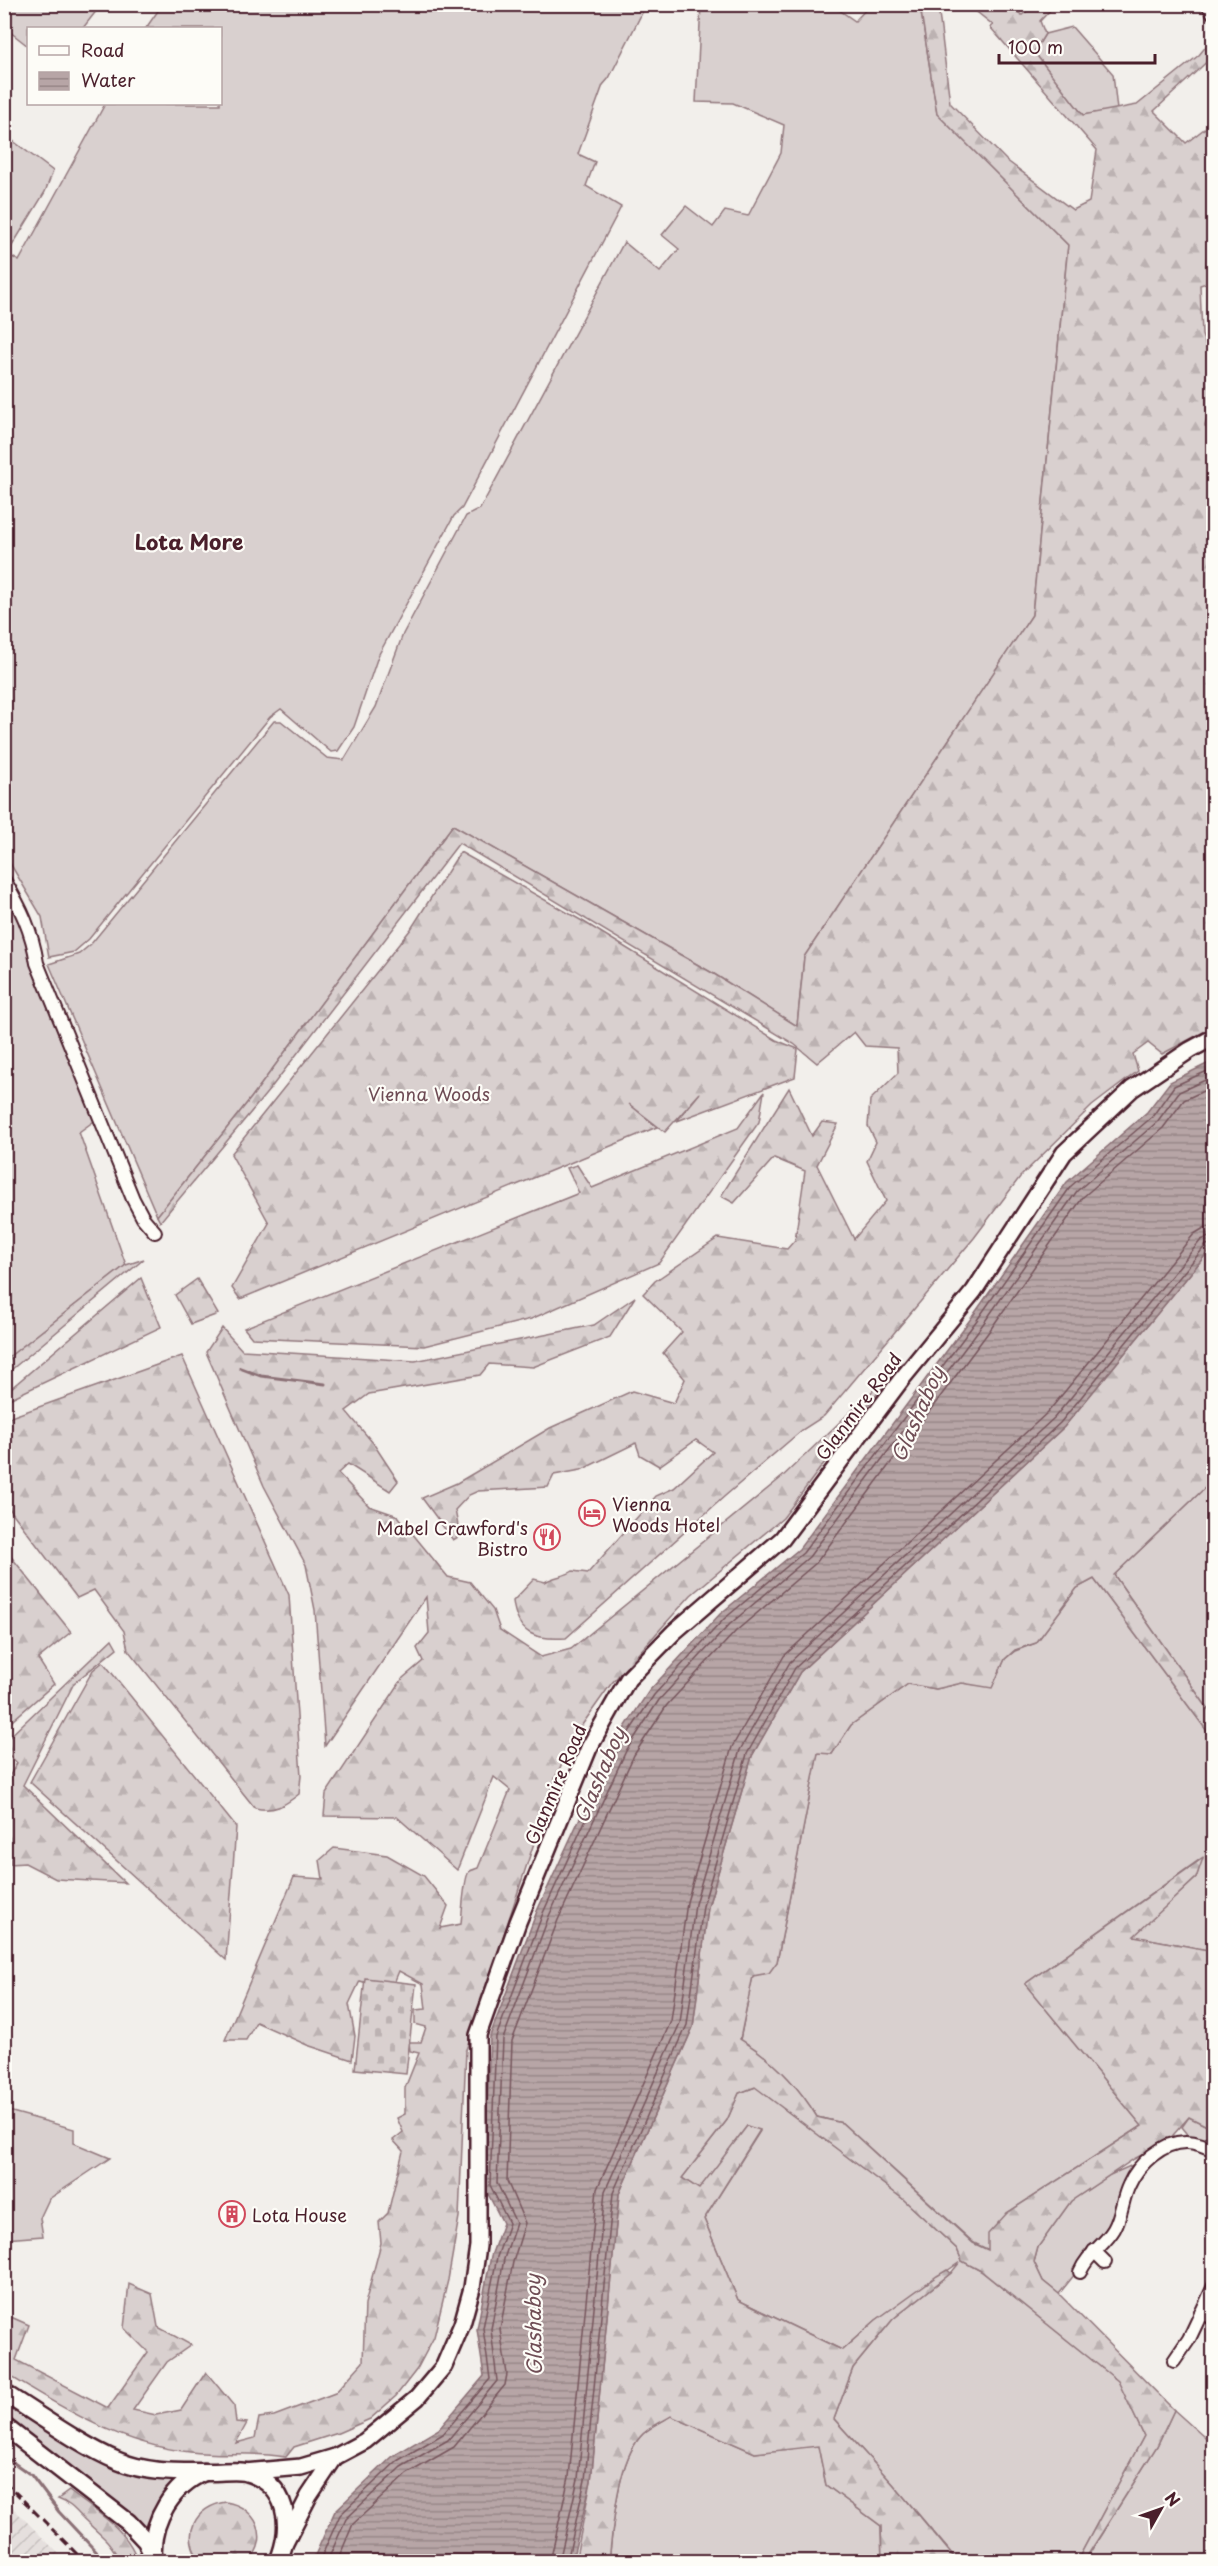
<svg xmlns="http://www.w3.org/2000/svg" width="1218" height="2566" font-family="'Playpen Sans',sans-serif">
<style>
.industrial{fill:url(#industrial-furrows)}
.grass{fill:#d9d0cf;stroke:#92787d;stroke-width:1.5}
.forest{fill:url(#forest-firs);stroke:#92787d;stroke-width:1.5}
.cemetery{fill:url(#cemetery-stones);stroke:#92787d;stroke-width:1.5}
.water{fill:url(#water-rules);stroke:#8b6f75;stroke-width:1.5}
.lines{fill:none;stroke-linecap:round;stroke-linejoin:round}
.shore{stroke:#76555c;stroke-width:1.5}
.stream{stroke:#8b6f75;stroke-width:3}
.minor-casing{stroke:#4a1f2b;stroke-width:16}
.major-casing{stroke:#4a1f2b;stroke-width:20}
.highway-casing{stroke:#4a1f2b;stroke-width:21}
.minor{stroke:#fdfcf7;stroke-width:12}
.major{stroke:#fdfcf7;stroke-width:15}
.highway{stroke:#fdfcf7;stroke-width:16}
.rail{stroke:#4a1f2b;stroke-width:3;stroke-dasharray:9 4.5;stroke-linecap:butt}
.labels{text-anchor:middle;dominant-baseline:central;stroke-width:4.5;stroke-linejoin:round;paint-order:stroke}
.park-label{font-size:18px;fill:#6e4b54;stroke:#fdfcf7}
.street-label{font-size:18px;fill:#4a1f2b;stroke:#fdfcf7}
.poi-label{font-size:18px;fill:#4a1f2b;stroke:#fdfcf7;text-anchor:start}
.water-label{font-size:20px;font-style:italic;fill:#704e56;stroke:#fdfcf7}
.quarter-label{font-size:21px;font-weight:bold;fill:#4a1f2b;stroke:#fdfcf7}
</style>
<defs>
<pattern id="industrial-furrows" width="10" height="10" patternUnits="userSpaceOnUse" patternTransform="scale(1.5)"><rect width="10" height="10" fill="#e5dfdd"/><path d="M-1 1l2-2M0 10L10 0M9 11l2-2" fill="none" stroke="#c6bfbe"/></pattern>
<pattern id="forest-firs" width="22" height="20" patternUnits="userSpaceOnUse" patternTransform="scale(1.5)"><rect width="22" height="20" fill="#d9d0cf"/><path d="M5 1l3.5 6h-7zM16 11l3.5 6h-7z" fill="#bcb2b2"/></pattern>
<pattern id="cemetery-stones" width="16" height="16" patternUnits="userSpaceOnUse" patternTransform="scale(1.5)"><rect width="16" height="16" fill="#d9d0cf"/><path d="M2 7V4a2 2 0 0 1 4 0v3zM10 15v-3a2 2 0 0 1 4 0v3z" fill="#bcb2b2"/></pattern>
<pattern id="water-rules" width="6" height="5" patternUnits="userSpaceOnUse" patternTransform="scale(1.5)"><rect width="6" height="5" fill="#b7a5a6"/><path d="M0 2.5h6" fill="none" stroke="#978687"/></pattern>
</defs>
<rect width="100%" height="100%" fill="#f2efeb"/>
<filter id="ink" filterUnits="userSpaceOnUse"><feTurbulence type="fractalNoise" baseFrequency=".0167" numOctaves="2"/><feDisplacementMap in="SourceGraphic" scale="12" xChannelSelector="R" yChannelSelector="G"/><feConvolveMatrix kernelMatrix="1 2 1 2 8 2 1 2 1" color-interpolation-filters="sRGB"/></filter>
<g filter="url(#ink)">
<path class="industrial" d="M 4,2499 L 66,2561 L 5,2561 Z"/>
<g class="grass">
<path d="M 5,4 L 101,4 L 101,5 L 83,28 L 28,28 L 28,46 L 5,28 Z"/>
<path d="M 162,5 L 646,5 L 609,78 L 603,85 L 578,154 L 595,162 L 586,186 L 621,207 L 462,508 L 454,516 L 378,656 L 354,727 L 338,751 L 331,752 L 281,709 L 270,717 L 89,939 L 74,952 L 49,957 L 42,917 L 5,855 L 5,135 L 53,171 L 45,192 L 7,254 L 19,261 L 105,104 L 220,104 L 220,28 L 146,28 Z"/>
<path d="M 701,5 L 832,5 L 855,21 L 870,5 L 920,5 L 937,114 L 1068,245 L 1032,615 L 804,957 L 797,1026 L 714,974 L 453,825 L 251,1098 L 157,1216 L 49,964 L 79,954 L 91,944 L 274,721 L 281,721 L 327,758 L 344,760 L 376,707 L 403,634 L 466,516 L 480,509 L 624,242 L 660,272 L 679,249 L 662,235 L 686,206 L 713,227 L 725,211 L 748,216 L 781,153 L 784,125 L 733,103 L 696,102 Z"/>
<path d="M 1072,27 L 1113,74 L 1117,110 L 1083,115 L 1034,52 L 1045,34 Z"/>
<path d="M 4,883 L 97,1119 L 79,1132 L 126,1265 L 5,1360 Z"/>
<path d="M 1213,1480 L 1213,1716 L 1114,1575 Z"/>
<path d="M 1094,1579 L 1213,1739 L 1213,1951 L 1133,1936 L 1196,1878 L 1202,1858 L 1025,1984 L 1142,2126 L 1007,2213 L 989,2250 L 974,2243 L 842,2123 L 817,2117 C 797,2084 773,2059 740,2040 L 753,1975 L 777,1962 L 818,1752 L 832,1754 L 851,1725 L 908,1684 L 936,1689 L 962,1683 L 992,1687 L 1005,1659 L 1015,1651 L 1036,1643 L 1077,1588 Z"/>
<path d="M 756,2087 L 903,2199 L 957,2249 L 962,2261 L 981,2271 L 1118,2380 L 1144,2436 L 1077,2561 L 958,2561 L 893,2484 L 834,2419 L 853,2368 L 893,2319 L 951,2273 L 960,2262 L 876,2320 L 842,2350 L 738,2300 L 704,2219 L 760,2131 L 747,2126 L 699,2190 L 682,2178 L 727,2120 L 739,2093 Z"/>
<path d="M 5,2110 L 74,2129 L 74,2143 L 110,2158 L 49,2199 L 40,2218 L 43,2236 L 5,2239 Z"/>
<path d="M 1189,2117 L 1213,2129 L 1213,2145 L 1206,2139 L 1191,2138 L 1182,2127 Z"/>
<path d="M 1146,2159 L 1119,2219 L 1059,2294 L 1043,2281 L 1034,2262 L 1038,2247 L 1071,2201 L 1110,2175 Z"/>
<path d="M 5,2402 L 176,2480 L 158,2502 L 145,2533 L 5,2419 Z"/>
<path d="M 1174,2410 L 1213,2445 L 1213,2561 L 1084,2562 L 1157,2446 Z"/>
<path d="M 671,2416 L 755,2453 L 818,2445 L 826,2485 L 881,2526 L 882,2561 L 609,2562 C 613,2527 617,2464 640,2437 C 647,2428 662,2422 671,2416 Z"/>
</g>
<g class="forest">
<path d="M 920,5 L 938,5 L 950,103 L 1006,160 L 1073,210 L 1089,202 L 1097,150 L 990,27 L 993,25 L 968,5 L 1007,5 L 1022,15 L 1035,5 L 1055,5 L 1040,21 L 1045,34 L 1034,52 L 1083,115 L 1137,105 L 1199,55 L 1213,38 L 1213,56 L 1154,111 L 1186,143 L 1213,122 L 1213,136 L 1208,140 L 1213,157 L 1213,219 L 1209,222 L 1206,268 L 1213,267 L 1213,281 L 1200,285 L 1202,335 L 1206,346 L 1214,345 L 1213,407 L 1209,408 L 1205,426 L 1214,435 L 1213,1027 L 1162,1054 L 1148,1043 L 1133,1054 L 1138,1071 L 1092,1106 L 1020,1177 L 974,1238 L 824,1416 L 802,1430 L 725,1496 L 566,1638 C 536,1640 517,1635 513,1601 L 534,1579 L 545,1582 C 555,1576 564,1577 573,1571 L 588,1573 L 656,1496 L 674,1488 L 713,1452 L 696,1440 L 659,1466 L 640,1455 L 636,1443 L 581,1470 L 554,1475 L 548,1487 L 478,1491 L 469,1495 L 455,1510 L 460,1536 L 453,1540 L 422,1498 L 457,1483 L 550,1428 L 632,1391 L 674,1403 L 685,1379 L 663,1353 L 682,1332 L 643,1294 L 655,1281 L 718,1238 L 787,1249 L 795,1240 L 805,1171 L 774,1158 L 734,1203 L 721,1196 L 789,1088 L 812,1136 L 822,1122 L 838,1124 L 817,1165 L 854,1239 L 886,1201 L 867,1161 L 876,1142 L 868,1126 L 870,1100 L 898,1073 L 897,1048 L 865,1046 L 854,1032 L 817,1063 L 794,1044 L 459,843 L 270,1089 L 160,1222 L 157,1216 L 251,1098 L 453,825 L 714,974 L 797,1026 L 804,957 L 1032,615 L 1068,245 L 937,114 Z"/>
<path d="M 460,852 L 584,922 L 776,1040 L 798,1049 L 795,1077 L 677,1121 L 700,1093 L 665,1132 L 629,1104 L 657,1127 L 240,1299 L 232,1288 L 269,1223 L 231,1154 L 411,929 Z"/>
<path d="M 764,1092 L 759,1122 L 659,1263 L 531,1319 L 424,1346 L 252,1338 L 244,1328 L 579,1193 L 567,1168 L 577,1165 L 592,1188 L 738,1128 Z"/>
<path d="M 1213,1246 L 1213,1480 L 1114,1575 L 1213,1716 L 1213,1739 L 1094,1579 L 1077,1588 L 1036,1643 L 1015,1650 L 1005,1659 L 992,1688 L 962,1683 L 936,1689 L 908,1684 L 851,1725 L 832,1754 L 818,1753 L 777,1962 L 769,1973 L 753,1976 L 740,2039 C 773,2059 797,2084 817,2117 L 842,2123 L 973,2243 L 988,2250 L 988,2234 L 1007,2213 L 1142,2126 L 1025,1984 L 1203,1858 L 1196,1878 L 1134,1936 L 1213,1951 L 1213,2129 L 1189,2117 L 1167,2142 L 1134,2159 L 1071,2201 L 1038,2247 L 1034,2262 L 1043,2281 L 1059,2294 L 1174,2410 L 1157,2446 L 1084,2561 L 1077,2561 L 1144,2436 L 1118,2381 L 981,2271 L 962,2261 L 957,2249 L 903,2199 L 755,2087 L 739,2093 L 727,2120 L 682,2178 L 699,2189 L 747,2126 L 760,2130 L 704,2219 L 738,2300 L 842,2350 L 876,2320 L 937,2276 L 947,2270 L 951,2273 L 893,2319 L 853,2368 L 834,2419 L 893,2484 L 957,2561 L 882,2561 L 881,2526 L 826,2485 L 818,2446 L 755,2453 L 671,2416 C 662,2422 647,2428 640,2437 C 617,2464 613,2527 609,2561 L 575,2562 L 591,2481 L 619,2194 L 693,2027 L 708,1907 L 752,1756 L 800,1672 L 1064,1427 Z"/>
<path d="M 144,1259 L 5,1375 L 5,1360 L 126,1265 Z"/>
<path d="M 141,1278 L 161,1327 L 5,1401 L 9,1390 Z"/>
<path d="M 197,1279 L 218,1314 L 191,1324 L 175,1295 Z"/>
<path d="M 635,1297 L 610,1337 L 533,1367 L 489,1364 L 480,1375 L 369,1394 L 346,1411 L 373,1443 L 398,1481 L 390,1491 L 348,1464 L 338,1473 L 369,1506 L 398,1516 L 448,1577 L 470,1582 L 493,1610 L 500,1630 L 541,1657 L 571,1649 L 782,1477 L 903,1362 L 860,1415 L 783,1518 L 691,1595 L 611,1684 L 577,1732 L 556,1776 L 466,2050 L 459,2217 L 448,2280 L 434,2337 L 417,2369 L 396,2396 L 370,2419 L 338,2433 L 294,2447 L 286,2457 C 253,2451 223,2456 190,2452 C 121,2445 62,2408 5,2373 L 4,2325 L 11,2317 L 29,2325 L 16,2360 L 108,2408 L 148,2352 L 124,2328 L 129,2284 L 152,2294 L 158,2327 L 191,2345 L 167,2362 L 133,2410 L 156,2415 L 181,2410 L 206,2372 L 234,2406 L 236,2422 L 247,2423 L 236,2443 L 255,2438 L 259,2418 L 274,2416 L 335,2393 L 363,2362 L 365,2304 L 381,2243 L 379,2222 L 388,2213 L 403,2151 L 393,2140 L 403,2132 L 397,2118 L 405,2114 L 405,2088 L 419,2053 L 410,2051 L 409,2042 L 421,2042 L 426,2027 L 415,2024 L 415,2010 L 426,2009 L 423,1984 L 399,1971 L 391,1990 L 360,1981 L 349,2004 L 355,2036 L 352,2060 L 307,2045 L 256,2022 L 246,2040 L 225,2040 L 294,1877 L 323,1879 L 320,1860 L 334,1848 L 387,1855 L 424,1876 L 448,1906 L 440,1928 L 461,1924 C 462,1915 464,1876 469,1872 C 471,1870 475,1869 478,1868 L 510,1790 L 494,1777 L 457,1870 L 397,1817 L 324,1816 L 326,1794 L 403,1678 L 423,1661 L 417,1648 L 429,1633 L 426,1597 L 325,1746 L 315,1610 L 306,1565 L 264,1486 L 206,1352 L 222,1328 L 242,1350 L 415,1361 L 594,1325 Z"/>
<path d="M 182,1356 L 289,1595 L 301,1776 L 299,1794 C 284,1806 274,1812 255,1808 L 128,1650 L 124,1631 L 94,1590 L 77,1598 L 5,1503 L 5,1419 Z"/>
<path d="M 5,1549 L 71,1632 L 38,1659 L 54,1684 L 5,1727 Z"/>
<path d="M 112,1639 L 117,1648 L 74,1683 L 23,1785 L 125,1883 L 56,1879 L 25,1863 L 10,1864 L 9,1844 L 5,1845 L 5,1784 L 17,1763 L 5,1751 L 5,1741 Z"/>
<path d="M 103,1662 L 236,1827 L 226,1960 L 30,1782 L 93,1670 Z"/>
<path d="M 69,2491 C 97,2513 126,2527 138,2561 L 120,2561 C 108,2538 104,2539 87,2522 C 77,2513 72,2504 58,2499 Z"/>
<path d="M 226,2502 C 255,2507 272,2537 249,2561 L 201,2561 C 180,2536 195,2506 226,2502 Z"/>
</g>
<path class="cemetery" d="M 365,1978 L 416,1984 L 406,2074 L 355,2069 Z"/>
<path class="water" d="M 1213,1061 L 1213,1246 L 1064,1427 L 800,1672 L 752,1756 L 708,1907 L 693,2027 L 619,2194 L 591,2481 L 572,2561 L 312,2562 L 335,2511 L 393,2456 L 439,2429 L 484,2376 L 477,2329 L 491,2256 L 503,2223 L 484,2186 L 490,2036 L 537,1911 L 614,1744 L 649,1691 L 720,1614 L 799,1549 L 972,1317 L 1067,1182 L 1147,1112 L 1170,1082 Z"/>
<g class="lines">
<g class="shore">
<path d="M 319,2562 L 340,2515 L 397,2461 L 443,2434 L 490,2379 L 483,2328 L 497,2257 L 509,2223 L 490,2185 L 496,2037 L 543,1913 L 619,1747 L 654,1695 L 724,1619 L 803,1553 L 977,1320 L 1071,1186 L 1152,1117 L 1174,1086 L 1214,1068"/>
<path d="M 327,2562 L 346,2519 L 401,2467 L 448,2440 L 497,2381 L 491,2329 L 504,2259 L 516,2223 L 497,2183 L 503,2039 L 549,1916 L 626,1751 L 659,1700 L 730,1624 L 809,1557 L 983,1324 L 1077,1191 L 1157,1122 L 1179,1092 L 1214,1076"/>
<path d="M 337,2562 L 353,2524 L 407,2474 L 454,2447 L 505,2385 L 507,2374 L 500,2329 L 513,2262 L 525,2223 L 507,2181 L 512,2041 L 558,1920 L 634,1755 L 667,1705 L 736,1631 L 816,1563 L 990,1330 L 1083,1197 L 1163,1128 L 1184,1100 L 1214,1086"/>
<path d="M 550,2562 L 569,2477 L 597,2189 L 671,2021 L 687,1902 L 732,1747 L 784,1656 L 1048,1412 L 1194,1234 L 1204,1228 L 1214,1226"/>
<path d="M 559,2562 L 578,2479 L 605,2191 L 680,2023 L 695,1904 L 740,1750 L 790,1662 L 1054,1418 L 1201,1240 L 1214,1235"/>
<path d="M 567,2562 L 585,2480 L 613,2193 L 687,2025 L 703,1906 L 747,1754 L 795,1668 L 1060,1423 L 1206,1245 L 1214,1243"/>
</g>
<g class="stream">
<path d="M 240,1368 L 261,1376 L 325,1384"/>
<path d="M 4,2456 L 31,2475 L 59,2512 L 106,2562"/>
</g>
<defs>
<g id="minor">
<path d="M 1207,4 L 1214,14"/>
<path d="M 4,880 C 21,908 32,931 37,963 L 133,1199 L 143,1218 L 155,1232"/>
<path d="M 1094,2251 L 1105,2262"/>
<path d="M 1080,2272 C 1088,2253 1104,2246 1114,2229 C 1122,2215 1122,2199 1129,2185 C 1138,2164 1163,2141 1187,2142 C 1196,2142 1205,2146 1214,2150"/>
<path d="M 1201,2313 L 1214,2318"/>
<path d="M 1174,2361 L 1189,2339 L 1214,2286"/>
</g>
<g id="major">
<path d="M 245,2472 L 301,2467 L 335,2457 L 365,2441 L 417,2398 L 444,2366 L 462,2324 L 472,2288 L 478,2246 L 478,2035 L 518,1922 L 589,1748 L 628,1679 L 674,1632 L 782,1539 L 901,1380 L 974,1291 L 1064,1153 L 1132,1089 L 1190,1050 L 1214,1037"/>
<path d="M 285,2543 L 309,2496 L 335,2457"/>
</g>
<g id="highway">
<path d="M 4,2393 C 37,2414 84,2447 118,2461 C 148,2474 182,2472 213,2472 C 223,2472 236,2470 245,2472 C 289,2484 293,2526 278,2562"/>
<path d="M 4,2426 L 128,2522 L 146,2541 L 154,2558"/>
<path d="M 153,2555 C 151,2521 173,2485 204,2472"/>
</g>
</defs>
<use href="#minor" class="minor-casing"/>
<use href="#major" class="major-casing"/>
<use href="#highway" class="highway-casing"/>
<use href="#minor" class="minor"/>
<use href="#major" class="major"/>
<use href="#highway" class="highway"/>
<path class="rail" d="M 4,2481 L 85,2562"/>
</g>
</g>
<defs>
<symbol id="hotel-ring" viewBox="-11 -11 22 22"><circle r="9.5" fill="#fdfcf7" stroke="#d1495b" stroke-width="1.5"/><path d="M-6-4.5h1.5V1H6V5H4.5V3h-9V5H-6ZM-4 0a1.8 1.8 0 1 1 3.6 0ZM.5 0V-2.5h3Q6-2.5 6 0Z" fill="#d1495b"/></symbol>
<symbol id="restaurant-ring" viewBox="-11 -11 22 22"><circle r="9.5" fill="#fdfcf7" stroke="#d1495b" stroke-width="1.5"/><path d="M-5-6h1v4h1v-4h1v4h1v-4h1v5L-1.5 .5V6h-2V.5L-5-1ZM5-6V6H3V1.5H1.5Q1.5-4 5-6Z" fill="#d1495b"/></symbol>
<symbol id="building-ring" viewBox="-11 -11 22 22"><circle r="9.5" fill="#fdfcf7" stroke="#d1495b" stroke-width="1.5"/><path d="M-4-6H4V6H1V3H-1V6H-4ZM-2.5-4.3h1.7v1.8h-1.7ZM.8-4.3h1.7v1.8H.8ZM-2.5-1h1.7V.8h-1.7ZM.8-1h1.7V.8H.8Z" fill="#d1495b"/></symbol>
</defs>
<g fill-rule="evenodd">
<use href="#hotel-ring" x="577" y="1498" width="30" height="30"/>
<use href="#restaurant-ring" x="532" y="1522" width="30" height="30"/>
<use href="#building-ring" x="217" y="2199" width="30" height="30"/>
</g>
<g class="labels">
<g class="park-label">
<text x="429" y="1093">Vienna Woods</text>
</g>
<g class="street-label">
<text transform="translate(858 1406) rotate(-53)">Glanmire Road</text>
<text transform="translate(555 1784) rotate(-67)">Glanmire Road</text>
</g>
<g class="poi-label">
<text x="612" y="1503">Vienna<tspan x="612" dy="21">Woods Hotel</tspan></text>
<text x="528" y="1527" text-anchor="end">Mabel Crawford's<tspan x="528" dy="21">Bistro</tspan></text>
<text x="252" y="2214">Lota House</text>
</g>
<g class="water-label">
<text transform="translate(917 1414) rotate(-66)">Glashaboy</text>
<text transform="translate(599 1775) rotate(-67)">Glashaboy</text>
<text transform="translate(533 2325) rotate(-91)">Glashaboy</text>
</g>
<g class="quarter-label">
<text x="189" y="541">Lota More</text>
</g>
</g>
<rect width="1218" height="2566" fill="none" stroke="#fdfcf7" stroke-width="24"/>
<rect x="12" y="12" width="1194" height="2542" fill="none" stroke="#4a1f2b" stroke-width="2" filter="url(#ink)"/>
<rect x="27" y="27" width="195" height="78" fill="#fdfcf7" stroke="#b5a4a5" stroke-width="1.5"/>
<rect x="39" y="46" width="30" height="9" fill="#fdfcf7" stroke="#b5a4a5" stroke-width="1.5"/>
<text x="81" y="57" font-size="18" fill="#4a1f2b">Road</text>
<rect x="39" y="72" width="30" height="18" fill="url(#water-rules)" stroke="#b5a4a5" stroke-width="1.5"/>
<text x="81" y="87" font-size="18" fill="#4a1f2b">Water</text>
<g transform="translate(1161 2509) rotate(50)" stroke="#fdfcf7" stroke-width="4.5" paint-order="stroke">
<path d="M0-4.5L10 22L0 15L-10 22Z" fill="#4a1f2b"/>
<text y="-9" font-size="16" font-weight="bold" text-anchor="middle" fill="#4a1f2b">N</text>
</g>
<path d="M999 54v9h156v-9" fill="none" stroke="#4a1f2b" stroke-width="3"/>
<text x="1008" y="54" font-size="18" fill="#4a1f2b" stroke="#fdfcf7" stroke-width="4.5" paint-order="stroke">100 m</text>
</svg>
